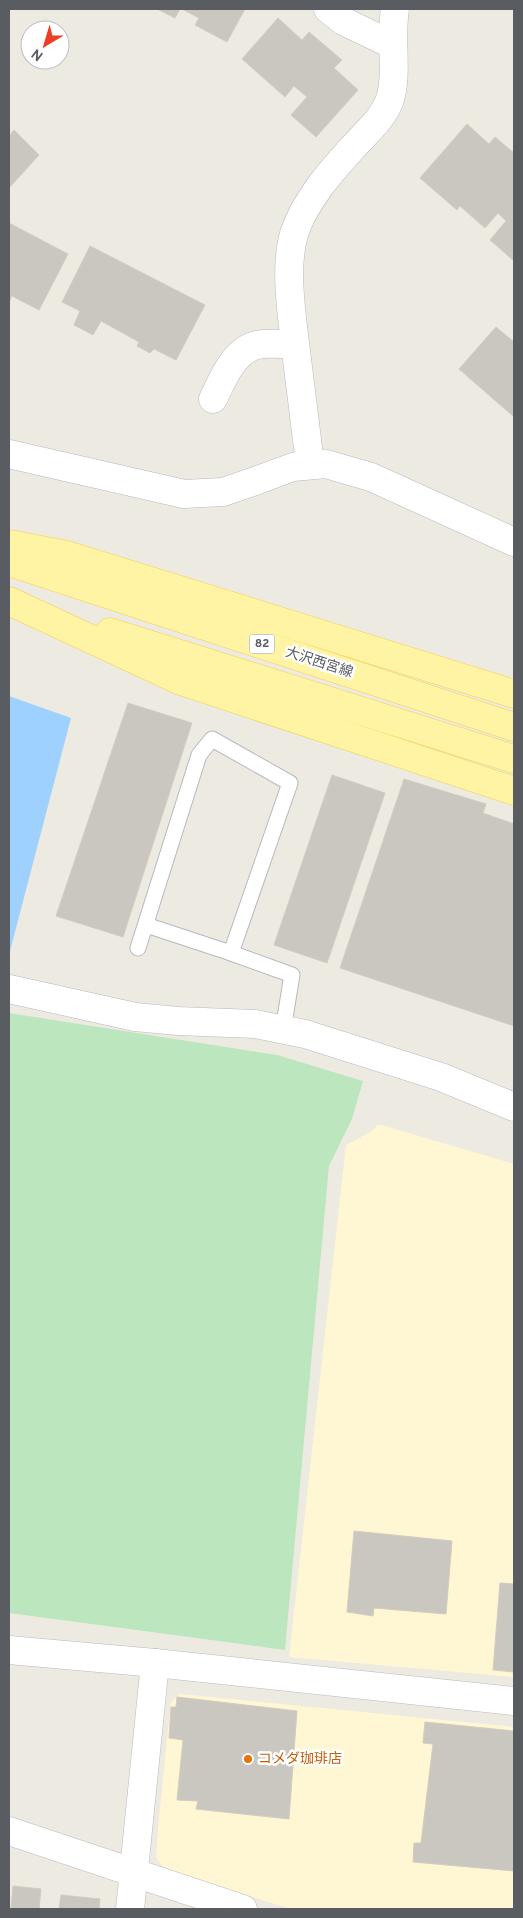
<svg xmlns="http://www.w3.org/2000/svg" width="523" height="1918" font-family="Overpass,'Noto Sans JP',sans-serif">
<style>
.commercial{fill:#fff6d4}
.green{fill:#bce6bd}
.water{fill:#9fd1ff}
.building{fill:#cac7c0;stroke:#d2cdbf}
.lines{fill:none;stroke-linecap:round;stroke-linejoin:round}
.lane-casing{stroke:#b6b9be;stroke-width:17}
.street-casing{stroke:#b6b9be;stroke-width:29}
.secondary-casing{stroke:#b7bac0;stroke-width:29}
.primary-casing{stroke:#f5cd52;stroke-width:29}
.lane{stroke:#fff;stroke-width:15}
.street{stroke:#fff;stroke-width:28}
.secondary{stroke:#fff;stroke-width:28}
.primary{stroke:#fff4a4;stroke-width:28}
.food-dot{fill:#e8710a;stroke:#fff;stroke-width:2}
.labels{text-anchor:middle;dominant-baseline:central;stroke-width:5;stroke-linejoin:round;paint-order:stroke}
.shield{fill:#fff;stroke:#8b8e91;stroke-width:1}
.shield-label{font-size:12px;font-weight:bold;fill:#595d62}
.street-label{font-size:14px;fill:#595d62;stroke:#fff}
.food-label{font-size:14px;fill:#c56008;stroke:#fff;text-anchor:start}
</style>
<rect width="100%" height="100%" fill="#edebe1"/>
<g class="commercial">
<path d="M 378,1124 L 514,1164 L 514,1677 L 289,1657 L 346,1145 L 372,1131 Z"/>
<path d="M 180,1694 L 514,1727 L 514,1909 L 291,1909 L 165,1870 L 156,1857 L 158,1827 L 171,1702 Z"/>
</g>
<path class="green" d="M 9,1013 L 277,1055 L 363,1081 L 352,1119 L 329,1166 L 285,1650 L 9,1613 Z"/>
<path class="water" d="M 9,696 L 71,718 L 9,955 Z"/>
<g class="building">
<path d="M 157,9 L 180,9 L 175,18 Z"/>
<path d="M 182,9 L 245,9 L 227,42 L 195,25 L 199,18 Z"/>
<path d="M 278,18 L 302,40 L 309,32 L 342,60 L 334,68 L 358,90 L 316,137 L 291,115 L 307,97 L 294,86 L 285,97 L 242,59 Z"/>
<path d="M 467,124 L 489,144 L 495,137 L 514,153 L 514,261 L 490,240 L 506,221 L 498,213 L 485,228 L 460,206 L 457,210 L 420,178 Z"/>
<path d="M 14,130 L 39,155 L 9,188 L 9,136 Z"/>
<path d="M 9,223 L 68,254 L 39,310 L 12,296 L 9,302 Z"/>
<path d="M 90,246 L 205,305 L 176,360 L 154,349 L 150,353 L 137,346 L 139,342 L 101,321 L 93,335 L 74,325 L 80,311 L 62,302 Z"/>
<path d="M 496,327 L 514,342 L 514,417 L 459,369 Z"/>
<path d="M 128,703 L 192,723 L 123,937 L 56,916 Z"/>
<path d="M 332,775 L 385,793 L 327,963 L 274,945 Z"/>
<path d="M 404,779 L 486,804 L 483,813 L 514,824 L 514,1026 L 340,968 Z"/>
<path d="M 354,1531 L 452,1541 L 446,1614 L 374,1608 L 373,1616 L 347,1612 Z"/>
<path d="M 500,1583 L 514,1584 L 514,1672 L 493,1670 Z"/>
<path d="M 177,1697 L 297,1711 L 289,1819 L 196,1809 L 198,1801 L 177,1800 L 183,1740 L 169,1738 L 171,1707 L 176,1707 Z"/>
<path d="M 425,1722 L 514,1731 L 514,1871 L 413,1862 L 414,1843 L 421,1843 L 433,1744 L 423,1743 Z"/>
<path d="M 13,1886 L 41,1889 L 39,1909 L 11,1909 Z"/>
<path d="M 61,1895 L 100,1899 L 99,1909 L 59,1909 Z"/>
</g>
<g class="lines">
<defs>
<g id="lane">
<path d="M 146,925 L 231,953"/>
<path d="M 138,948 L 199,755 L 212,739 L 290,783 L 231,953 L 292,975 L 283,1030"/>
</g>
<g id="street">
<path d="M 328,9 L 343,21 L 393,45"/>
<path d="M 213,399 C 224,377 235,346 263,344 C 274,343 285,344 295,345"/>
<path d="M 9,454 L 184,494 L 223,492 L 258,480 L 293,467 L 326,464 L 371,477 L 514,542"/>
<path d="M 310,464 C 305,426 301,389 296,351 C 292,317 284,268 294,234 C 305,200 332,170 356,144 C 368,131 384,117 390,99 C 398,73 390,37 395,9"/>
<path d="M 9,989 L 135,1017 L 178,1021 L 255,1024 L 305,1034 L 441,1077 L 514,1107"/>
<path d="M 9,1831 L 243,1909"/>
<path d="M 130,1909 L 155,1663"/>
</g>
<path id="secondary" d="M 9,1650 L 155,1663 L 514,1701"/>
<g id="primary">
<path d="M 9,544 L 67,555 L 514,694"/>
<path d="M 9,562 L 514,727"/>
<path d="M 9,601 L 181,681 L 514,791"/>
<path d="M 110,632 L 514,759"/>
</g>
</defs>
<use href="#lane" class="lane-casing"/>
<use href="#street" class="street-casing"/>
<use href="#secondary" class="secondary-casing"/>
<use href="#primary" class="primary-casing"/>
<use href="#lane" class="lane"/>
<use href="#street" class="street"/>
<use href="#secondary" class="secondary"/>
<use href="#primary" class="primary"/>
</g>
<circle class="food-dot" cx="248" cy="1759" r="5"/>
<g class="labels">
<rect class="shield" x="249.5" y="634.5" width="25" height="19" rx="4"/>
<g class="shield-label">
<text x="262" y="644">82</text>
</g>
<g class="street-label">
<text transform="translate(319 663) rotate(18)">大沢西宮線</text>
</g>
<g class="food-label">
<text x="258" y="1759">コメダ珈琲店</text>
</g>
</g>
<rect width="523" height="1918" fill="none" stroke="#595d62" stroke-width="20"/>
<g transform="translate(45 45) rotate(218)"><circle r="24" fill="#ffffff" stroke="#bdbec0"/>
<path d="M0-4L9 19L0 12L-9 19Z" fill="#ee3d26"/>
<text y="-8" font-size="14" font-weight="bold" text-anchor="middle" fill="#595d62">N</text>
</g>
</svg>
